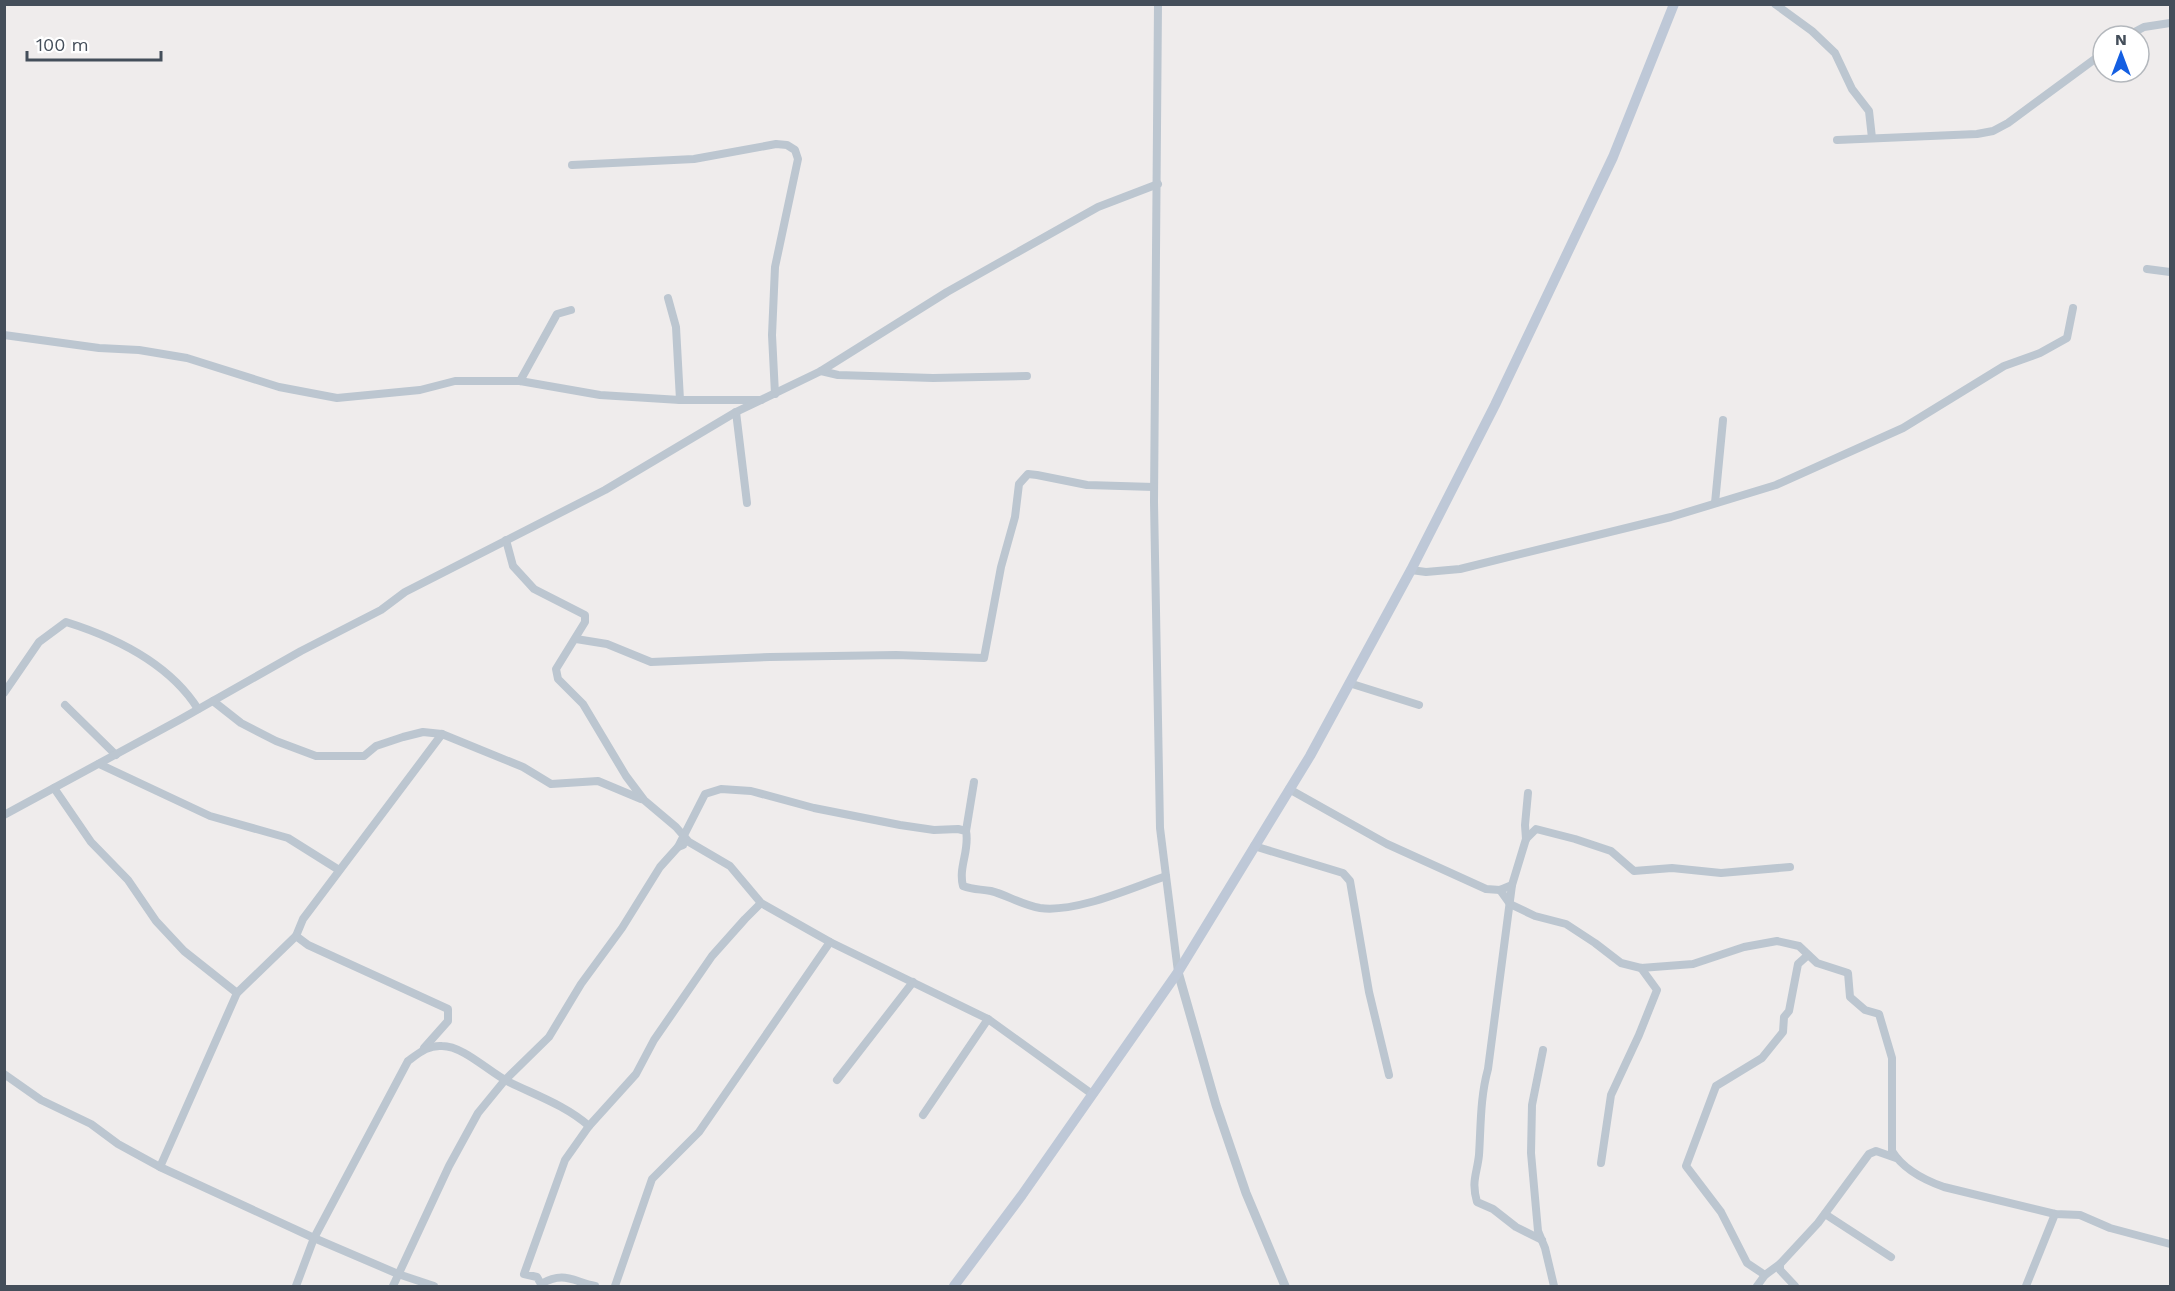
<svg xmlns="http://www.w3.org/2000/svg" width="2175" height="1291" font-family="'Work Sans',sans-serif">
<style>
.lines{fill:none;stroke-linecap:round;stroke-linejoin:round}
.minor{stroke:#bcc6d0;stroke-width:8}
.tertiary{stroke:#bcc6d0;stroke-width:9}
.secondary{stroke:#bec8d7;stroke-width:10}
</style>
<rect width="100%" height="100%" fill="#efecec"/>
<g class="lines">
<g class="minor">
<path d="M 1158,4 L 1154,502 L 1160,828 L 1178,972"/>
<path d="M 1775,4 L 1812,31 L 1835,53 L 1852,89 L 1869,111 L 1872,138"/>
<path d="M 2127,36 L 2144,27 L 2170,23"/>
<path d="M 1837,140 L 1977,134 L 1993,131 L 2008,123 L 2103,53"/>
<path d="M 572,165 L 694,159 L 776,144 L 787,145 L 795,150 L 798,159 L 775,267 L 772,335 L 775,394"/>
<path d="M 2147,269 L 2170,272"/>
<path d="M 668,298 L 676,327 L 680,400"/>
<path d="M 4,335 L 99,348 L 139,350 L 187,358 L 279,387 L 337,398 L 420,390 L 455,381 L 520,381 L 600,395 L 680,400 L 761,400"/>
<path d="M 821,371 L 838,375 L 933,378 L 1027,376"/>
<path d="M 520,381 L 557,314 L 571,310"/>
<path d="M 736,412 L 747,503"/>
<path d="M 1715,503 L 1723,420"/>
<path d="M 506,540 L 513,566 L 534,589 L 585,615 L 585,622 L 556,669 L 558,679 L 583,704 L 626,776 L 644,800 L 676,827 L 689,842 L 730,866 L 761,903 L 830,942 L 988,1019 L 1092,1094"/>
<path d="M 1411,570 L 1426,572 L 1460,569 L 1671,517 L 1776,485 L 1903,428 L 2004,366 L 2040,353 L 2067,338 L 2073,308"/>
<path d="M 576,639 L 607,644 L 651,662 L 770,657 L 896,655 L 984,658 L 1001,567 L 1015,517 L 1019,484 L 1028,474 L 1037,475 L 1087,485 L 1154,487"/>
<path d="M 1349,683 L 1419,705"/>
<path d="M 4,693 L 39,642 L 66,622 C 117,638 169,663 198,709"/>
<path d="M 213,701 L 241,723 L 276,741 L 316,756 L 364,756 L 376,746 L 403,737 L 423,732 L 442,734 L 523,767 L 551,784 L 598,781 L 641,799"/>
<path d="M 65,705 L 116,755"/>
<path d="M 99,764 L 210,816 L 288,838 L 339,870"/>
<path d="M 54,788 L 91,842 L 128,880 L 156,921 L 184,951 L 237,993"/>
<path d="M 1289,789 L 1387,844 L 1486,889 L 1500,890 L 1512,885 L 1526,839 L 1536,829 L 1575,839 L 1611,851 L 1634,871 L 1672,868 L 1721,873 L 1790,867"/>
<path d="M 4,815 L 181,719 L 301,651 L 381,610 L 405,592 L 605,490 L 736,412 L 821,371 L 947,292 L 1098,207 L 1158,184"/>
<path d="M 966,831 L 974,782"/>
<path d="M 1526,839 L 1525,825 L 1528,793"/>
<path d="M 1254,846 L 1343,873 L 1350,881 L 1369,992 L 1389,1075"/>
<path d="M 678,847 L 705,794 L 721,789 L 751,791 L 814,808 L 900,825 L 934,830 L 958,829 L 966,831 C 970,850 958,867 963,886 C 973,890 981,889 991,891 C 1007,895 1022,905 1040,908 C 1076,913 1131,888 1166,876"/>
<path d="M 1512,885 L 1488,1069 C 1480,1098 1481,1125 1479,1155 C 1477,1174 1471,1181 1477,1202 L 1493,1209 L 1516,1227 L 1542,1240"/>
<path d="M 1500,890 L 1510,904 L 1535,916 L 1566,924 L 1595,943 L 1621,963 L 1641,968 L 1693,964 L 1744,947 L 1777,941 L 1799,946 L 1817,963 L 1848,973 L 1850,997 L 1865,1010 L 1879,1014 L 1892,1058 L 1892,1151 C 1903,1169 1924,1180 1944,1187 L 2055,1214 L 2080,1215 L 2110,1228 L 2170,1244"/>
<path d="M 424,1048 L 448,1021 L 448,1009 L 308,945 L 296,936 L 303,919 L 442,734"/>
<path d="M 1543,1050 L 1532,1105 L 1531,1153 L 1538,1231 L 1545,1248 L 1554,1286"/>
<path d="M 4,1074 L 41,1100 L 91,1124 L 118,1144 L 160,1167 L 314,1238 L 398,1274 L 434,1286"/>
<path d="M 837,1080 L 913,982"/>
<path d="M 923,1115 L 988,1019"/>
<path d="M 1601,1163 L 1611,1095 L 1639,1035 L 1657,990 L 1641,968"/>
<path d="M 160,1167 L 237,993 L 296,936"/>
<path d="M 1825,1214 L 1891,1257"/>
<path d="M 1765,1275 L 1747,1263 L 1721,1212 L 1686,1166 L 1716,1086 L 1762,1058 L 1783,1032 L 1784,1017 L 1789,1011 L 1798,964 L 1808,955"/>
<path d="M 541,1284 C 564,1271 572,1281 595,1286"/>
<path d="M 296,1286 L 314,1238 L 408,1061 C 419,1053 428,1045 442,1046 C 463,1046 488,1071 507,1081 C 535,1095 565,1105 589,1126"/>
<path d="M 393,1286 L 449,1166 L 478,1113 L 505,1080 L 549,1037 L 581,984 L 622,928 L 660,867 L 678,847 L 683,845"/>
<path d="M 541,1286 L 541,1284 L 537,1277 L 524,1274 L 565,1160 L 589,1126 L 636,1074 L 654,1040 L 712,956 L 745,919 L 761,903"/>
<path d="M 615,1286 L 652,1179 L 699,1132 L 830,942"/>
<path d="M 1757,1286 L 1765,1275 L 1780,1264"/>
<path d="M 1795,1286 L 1780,1270 L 1780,1264 L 1818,1223 L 1869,1154 L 1876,1151 L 1896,1158"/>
<path d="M 2026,1286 L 2055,1214"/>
</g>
<path class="tertiary" d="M 1178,972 L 1216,1105 L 1246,1193 L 1285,1286"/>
<path class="secondary" d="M 954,1286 L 1022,1195 L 1178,972 L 1310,756 L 1411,570 L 1495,405 L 1613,157 L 1674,4"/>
</g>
<rect width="2175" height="1291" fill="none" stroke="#444e5a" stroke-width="12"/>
<g transform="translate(2121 54)"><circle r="28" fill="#ffffff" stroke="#b4b8bd" stroke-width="1.5"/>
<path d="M0-4.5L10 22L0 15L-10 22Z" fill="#145fe2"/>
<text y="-9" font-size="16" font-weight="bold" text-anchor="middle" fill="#444e5a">N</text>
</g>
<path d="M27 51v9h134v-9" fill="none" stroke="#444e5a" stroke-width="3"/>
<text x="36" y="51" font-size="18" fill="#444e5a" stroke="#ffffff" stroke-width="4.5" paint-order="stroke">100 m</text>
</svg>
